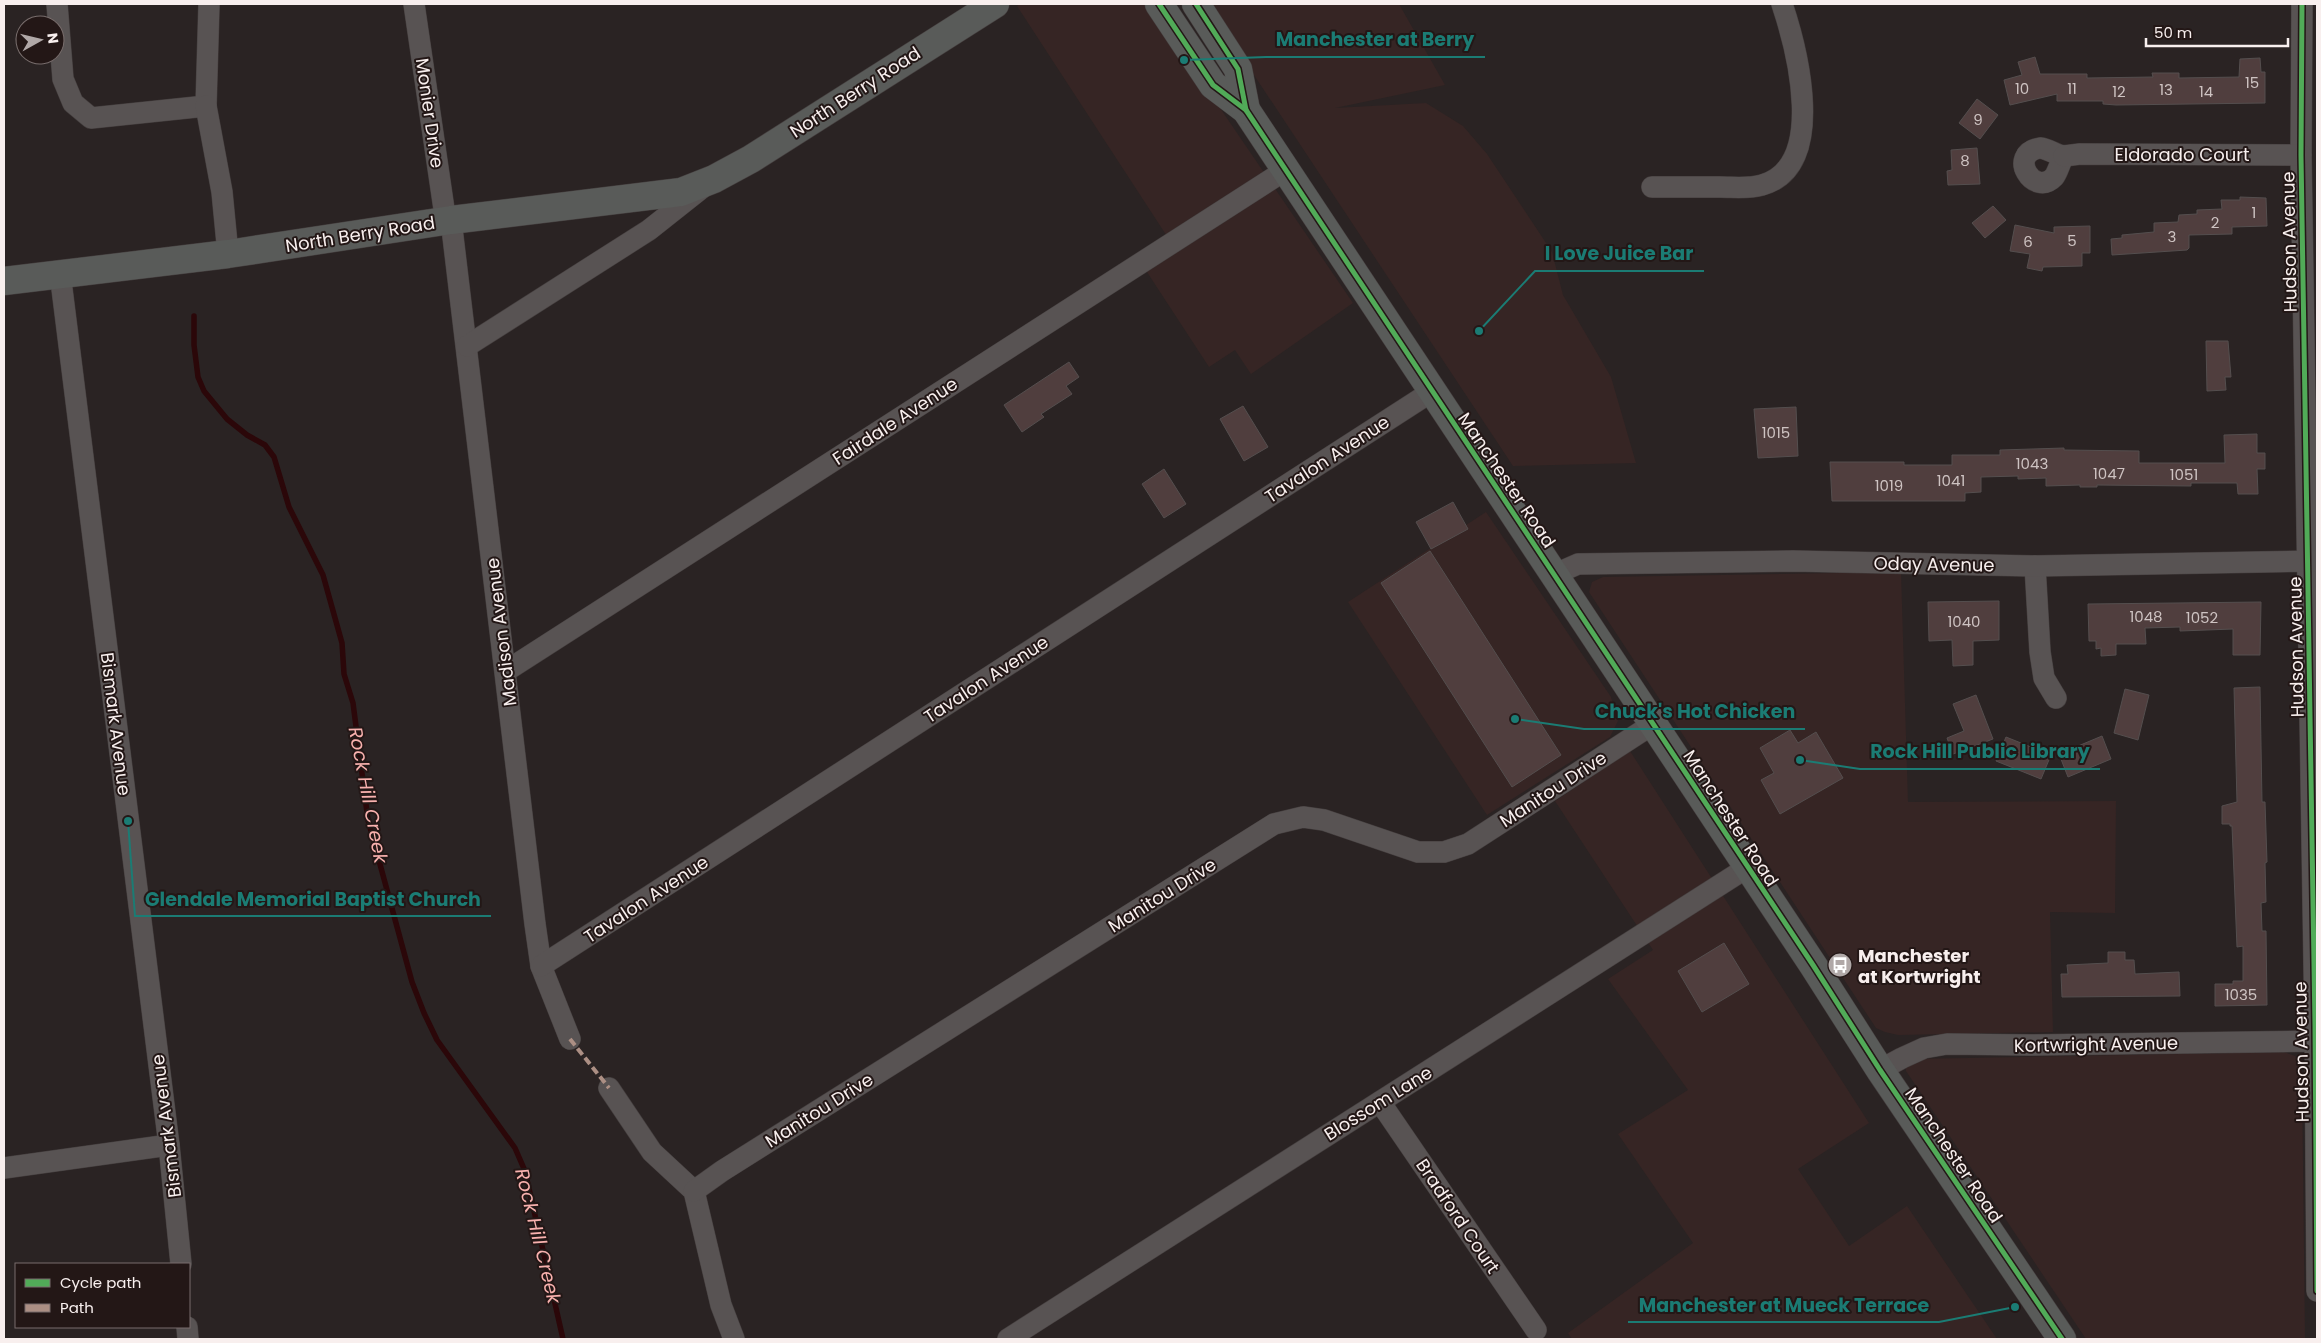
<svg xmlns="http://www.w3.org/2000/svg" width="2321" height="1343" font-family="Poppins,sans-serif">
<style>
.built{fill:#362524}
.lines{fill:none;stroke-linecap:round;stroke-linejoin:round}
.stream{stroke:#2b0709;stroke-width:5.5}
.building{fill:#503e3e;stroke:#544e4e}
.minor-casing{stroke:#443e3e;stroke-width:22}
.major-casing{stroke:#443e3e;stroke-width:29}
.minor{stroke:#585353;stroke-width:21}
.major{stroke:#595b59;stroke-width:28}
.quiet{stroke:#ac8f84;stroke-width:4;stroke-dasharray:8 4;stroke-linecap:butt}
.cycleway-casing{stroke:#231716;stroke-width:8}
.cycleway{stroke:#51ab58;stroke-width:5}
.labels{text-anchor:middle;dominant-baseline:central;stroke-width:4;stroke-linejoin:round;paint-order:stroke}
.number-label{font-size:15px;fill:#cec3c2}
.street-label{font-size:18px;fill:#f8efee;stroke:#231716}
.poi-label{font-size:18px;font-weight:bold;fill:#f8efee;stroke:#231716;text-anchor:start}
.water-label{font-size:19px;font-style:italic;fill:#f8b1ae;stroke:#231716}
.leader{fill:none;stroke:#1b7c74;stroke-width:2}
.callout-dot{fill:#1b7c74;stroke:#231716;stroke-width:2}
.callout-label{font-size:19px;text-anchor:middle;font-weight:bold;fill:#1b7c74;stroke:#231716;stroke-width:4;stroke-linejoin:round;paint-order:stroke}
</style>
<rect width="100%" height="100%" fill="#2a2323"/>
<g class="built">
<path d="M 1020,4 L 1149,4 L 1353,303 L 1251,374 L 1235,350 L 1209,367 L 1145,269 L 1174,247 L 1017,6 Z"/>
<path d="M 1207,4 L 1399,4 L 1445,85 L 1335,108 L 1426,103 L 1463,126 L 1487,154 L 1552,252 L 1563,295 L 1611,377 L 1636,463 L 1513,466 Z"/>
<path d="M 1486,512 L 1611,697 L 1618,721 L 1610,737 L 1487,815 L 1348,602 Z"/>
<path d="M 1901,572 L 1908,802 L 2116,801 L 2115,913 L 2050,912 L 2053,1032 L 1898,1035 L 1885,1032 L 1876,1028 L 1589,592 L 1592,582 L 1603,577 Z"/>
<path d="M 1630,751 L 1869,1123 L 1798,1169 L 1849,1246 L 1907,1206 L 1997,1339 L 1572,1339 L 1568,1333 L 1693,1243 L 1618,1134 L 1688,1090 L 1608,979 L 1653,950 L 1555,801 Z"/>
<path d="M 2284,1052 L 2295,1056 L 2300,1064 L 2302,1076 L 2305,1339 L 2086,1339 L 1906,1071 L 1906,1062 L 1915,1059 Z"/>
</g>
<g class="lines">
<path class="stream" d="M 194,316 L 194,345 L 198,377 L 204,391 L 227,419 L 247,435 L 265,445 L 274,457 L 289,507 L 323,575 L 342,643 L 344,674 L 353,703 L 368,820 L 412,982 L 424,1013 L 437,1040 L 515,1148 L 525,1171 L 563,1339"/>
</g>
<g class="building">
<path d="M 2035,57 L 2040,74 L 2087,74 L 2087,78 L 2153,77 L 2152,73 L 2179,73 L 2179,78 L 2239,77 L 2240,59 L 2260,58 L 2261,72 L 2265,72 L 2265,103 L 2116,105 L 2103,104 L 2103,101 L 2057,101 L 2057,94 L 2010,105 L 2004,80 L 2022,75 L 2018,62 Z"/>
<path d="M 1977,99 L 1998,115 L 1980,139 L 1959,123 Z"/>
<path d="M 1977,148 L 1980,184 L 1948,185 L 1947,171 L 1952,170 L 1951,150 Z"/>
<path d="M 2240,197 L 2266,198 L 2267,226 L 2232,227 L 2232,234 L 2189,235 L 2189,248 L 2187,250 L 2112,255 L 2111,239 L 2122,238 L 2122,235 L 2154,232 L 2154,223 L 2178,222 L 2179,215 L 2197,214 L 2197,210 L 2222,209 L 2221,200 L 2240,200 Z"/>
<path d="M 1993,206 L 2006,220 L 1985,238 L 1972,223 Z"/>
<path d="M 2015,225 L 2054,233 L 2054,227 L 2090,226 L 2090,253 L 2082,253 L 2082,266 L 2043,267 L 2042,271 L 2027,268 L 2030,254 L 2010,251 Z"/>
<path d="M 2206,341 L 2228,341 L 2231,377 L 2225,377 L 2226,390 L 2207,391 Z"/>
<path d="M 1069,362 L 1079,377 L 1066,386 L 1072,394 L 1041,414 L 1044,417 L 1022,432 L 1004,405 Z"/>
<path d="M 1243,406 L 1268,447 L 1244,461 L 1220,419 Z"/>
<path d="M 1796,407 L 1798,456 L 1758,458 L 1754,409 Z"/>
<path d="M 2257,434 L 2257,453 L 2265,453 L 2265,469 L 2257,469 L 2258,494 L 2238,494 L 2237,483 L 2191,483 L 2191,486 L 2097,485 L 2097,487 L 2080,487 L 2080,485 L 2046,486 L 2046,478 L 2018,479 L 2018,476 L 1981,477 L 1981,492 L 1965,493 L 1965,501 L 1832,501 L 1830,462 L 1904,462 L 1904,465 L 1952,465 L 1952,455 L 2000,455 L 2000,450 L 2064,448 L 2064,450 L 2139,451 L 2139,463 L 2225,463 L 2224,435 Z"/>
<path d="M 1164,469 L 1186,504 L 1164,518 L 1142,484 Z"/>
<path d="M 1453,502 L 1468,529 L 1431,549 L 1416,522 Z"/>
<path d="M 1430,551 L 1561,755 L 1512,787 L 1381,583 Z"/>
<path d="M 1999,601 L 1999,640 L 1973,641 L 1973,665 L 1953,666 L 1952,640 L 1929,641 L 1928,602 Z"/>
<path d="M 2261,602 L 2260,655 L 2233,655 L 2233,629 L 2180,631 L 2180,627 L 2145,628 L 2146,644 L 2116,644 L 2116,655 L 2101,656 L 2101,648 L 2096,649 L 2096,641 L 2089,641 L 2088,604 Z"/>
<path d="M 2260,687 L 2262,802 L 2265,802 L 2267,862 L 2265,863 L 2266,902 L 2261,903 L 2262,931 L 2266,931 L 2267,1005 L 2215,1006 L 2215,984 L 2233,984 L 2233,981 L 2243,981 L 2243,946 L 2237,947 L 2232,826 L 2230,826 L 2230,824 L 2222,824 L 2222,806 L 2237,802 L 2234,688 Z"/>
<path d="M 2125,689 L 2149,695 L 2138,740 L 2114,733 Z"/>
<path d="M 1976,695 L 1993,739 L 1953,754 L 1947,738 L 1964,731 L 1953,704 Z"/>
<path d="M 1790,730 L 1798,743 L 1816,732 L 1843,778 L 1780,814 L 1761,780 L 1774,773 L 1760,748 Z"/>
<path d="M 2102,736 L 2111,759 L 2068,777 L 2059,754 Z"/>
<path d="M 2006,737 L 2051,755 L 2041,779 L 1996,761 Z"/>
<path d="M 1724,943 L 1749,984 L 1702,1012 L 1678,971 Z"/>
<path d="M 2108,952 L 2125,952 L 2125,960 L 2134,960 L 2135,974 L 2179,972 L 2180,996 L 2062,997 L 2061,974 L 2068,974 L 2067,965 L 2108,963 Z"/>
</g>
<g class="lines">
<defs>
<g id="minor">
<path d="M 57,4 L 63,79 L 73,103 L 91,118 L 206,106 L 209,4"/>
<path d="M 414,4 L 444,209 L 451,220 L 535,924 L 541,966 L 570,1039"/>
<path d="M 2302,4 L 2301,155 L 2315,1026 L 2317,1291"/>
<path d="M 206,106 L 222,192 L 228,254"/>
<path d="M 2040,148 C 2050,149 2055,155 2064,156 C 2060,162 2058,172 2054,177 C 2034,198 2006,154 2040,148 Z"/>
<path d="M 2064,156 L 2080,154 L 2301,155"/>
<path d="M 1652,187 C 1675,187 1697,187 1720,187 C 1734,187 1749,189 1762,185 C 1828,167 1797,49 1782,4"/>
<path d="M 60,273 L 169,1145 L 181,1264"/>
<path d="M 467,346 L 649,230 L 702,188"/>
<path d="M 2035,566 L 2040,652 L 2044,678 L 2056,698"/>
<path d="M 1553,575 L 1578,564 L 1793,561 L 2035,566 L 2317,561"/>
<path d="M 506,671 L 1284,171"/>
<path d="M 541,966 L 1431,392"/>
<path d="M 1880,1070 L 1902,1058 L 1924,1048 L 1947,1044 L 2031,1045 L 2317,1041"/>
<path d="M 609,1088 L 652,1152 L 694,1191 L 721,1305 L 734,1339"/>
<path d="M 1380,1102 L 1536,1330"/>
<path d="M 4,1168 L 169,1145"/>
<path d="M 694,1191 L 722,1171 L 1274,824 L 1303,817 L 1324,820 L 1418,852 L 1444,852 L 1468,844 L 1653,724"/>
<path d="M 187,1327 L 188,1339"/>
<path d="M 1008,1339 L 1748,867"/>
</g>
<g id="major">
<path d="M 1159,4 L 1213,85 L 1246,110 L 1813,965 L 1880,1070 L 2062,1339"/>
<path d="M 1196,4 L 1238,69 L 1246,110"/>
<path d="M 4,281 L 228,254 L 451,220 L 681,192 L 714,179 L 751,159 L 995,4"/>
</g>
</defs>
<use href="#minor" class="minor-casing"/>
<use href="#major" class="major-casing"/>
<use href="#minor" class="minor"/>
<use href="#major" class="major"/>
<path class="quiet" d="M 570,1039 L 609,1088"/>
<defs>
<g id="cycleway">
<path d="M 1159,4 L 1213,85 L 1246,110 L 1813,965 L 1880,1070 L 2062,1339"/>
<path d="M 1196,4 L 1238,69 L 1246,110"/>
<path d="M 2302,4 L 2301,155 L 2315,1026 L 2317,1291"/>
</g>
</defs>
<use href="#cycleway" class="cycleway-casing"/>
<use href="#cycleway" class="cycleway"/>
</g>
<defs>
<symbol id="bus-disc" viewBox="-11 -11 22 22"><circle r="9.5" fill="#b0a8a7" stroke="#231716"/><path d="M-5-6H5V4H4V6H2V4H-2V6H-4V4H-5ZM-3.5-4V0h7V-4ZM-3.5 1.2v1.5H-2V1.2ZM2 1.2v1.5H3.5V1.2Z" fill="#fff"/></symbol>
</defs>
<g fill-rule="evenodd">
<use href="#bus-disc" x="1826" y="951" width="28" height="28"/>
</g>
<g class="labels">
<g class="number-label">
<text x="2252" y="82">15</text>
<text x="2022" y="88">10</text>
<text x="2072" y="88">11</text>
<text x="2166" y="89">13</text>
<text x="2119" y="91">12</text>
<text x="2206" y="91">14</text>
<text x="1978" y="119">9</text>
<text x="1965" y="160">8</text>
<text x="2254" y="212">1</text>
<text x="2215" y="222">2</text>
<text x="2172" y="236">3</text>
<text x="2072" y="240">5</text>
<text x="2028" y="241">6</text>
<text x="1776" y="432">1015</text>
<text x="2032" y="463">1043</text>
<text x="2109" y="473">1047</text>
<text x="2184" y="474">1051</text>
<text x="1951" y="480">1041</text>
<text x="1889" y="485">1019</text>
<text x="2146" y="616">1048</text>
<text x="2202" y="617">1052</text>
<text x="1964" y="621">1040</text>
<text x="2241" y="994">1035</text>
</g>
<g class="street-label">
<text transform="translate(855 92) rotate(-33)">North Berry Road</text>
<text transform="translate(430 113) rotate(82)">Monier Drive</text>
<text x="2182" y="154">Eldorado Court</text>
<text transform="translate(360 234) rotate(-9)">North Berry Road</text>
<text transform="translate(2289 242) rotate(-91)">Hudson Avenue</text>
<text transform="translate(895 421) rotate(-33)">Fairdale Avenue</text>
<text transform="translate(1327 459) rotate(-33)">Tavalon Avenue</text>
<text transform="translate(1507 480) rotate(56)">Manchester Road</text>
<text transform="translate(1934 564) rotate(1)">Oday Avenue</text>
<text transform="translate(501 632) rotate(-97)">Madison Avenue</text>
<text transform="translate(2296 647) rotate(-91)">Hudson Avenue</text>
<text transform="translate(986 679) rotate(-33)">Tavalon Avenue</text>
<text transform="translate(116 724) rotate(83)">Bismark Avenue</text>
<text transform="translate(1553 789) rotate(-33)">Manitou Drive</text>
<text transform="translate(1731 818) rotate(57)">Manchester Road</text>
<text transform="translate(1162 895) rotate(-32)">Manitou Drive</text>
<text transform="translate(646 899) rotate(-33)">Tavalon Avenue</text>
<text transform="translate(2096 1044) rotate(-1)">Kortwright Avenue</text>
<text transform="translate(2301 1052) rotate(-91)">Hudson Avenue</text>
<text transform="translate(1378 1103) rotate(-32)">Blossom Lane</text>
<text transform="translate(819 1110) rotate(-32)">Manitou Drive</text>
<text transform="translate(166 1126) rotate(-97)">Bismark Avenue</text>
<text transform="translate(1954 1155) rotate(56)">Manchester Road</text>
<text transform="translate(1458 1216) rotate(56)">Bradford Court</text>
</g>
<g class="poi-label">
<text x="1858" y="955">Manchester<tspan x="1858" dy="21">at Kortwright</tspan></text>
</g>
<g class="water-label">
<text transform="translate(368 795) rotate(79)">Rock Hill Creek</text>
<text transform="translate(538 1236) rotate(76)">Rock Hill Creek</text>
</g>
</g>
<path class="leader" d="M1184 60L1266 57H1485M1479 331L1535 271H1704M1515 719L1584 729H1805M1800 760L1860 769H2100M128 821L135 916H491M2015 1307L1939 1322H1628"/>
<g class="callout-dot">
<circle cx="1184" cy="60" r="5"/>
<circle cx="1479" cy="331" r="5"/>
<circle cx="1515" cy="719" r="5"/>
<circle cx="1800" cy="760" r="5"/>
<circle cx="128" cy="821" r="5"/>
<circle cx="2015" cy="1307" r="5"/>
</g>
<g class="callout-label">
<text x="1375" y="46">Manchester at Berry</text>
<text x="1619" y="260">I Love Juice Bar</text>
<text x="1695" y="718">Chuck's Hot Chicken</text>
<text x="1980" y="758">Rock Hill Public Library</text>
<text x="313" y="906">Glendale Memorial Baptist Church</text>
<text x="1784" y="1312">Manchester at Mueck Terrace</text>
</g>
<rect width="2321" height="1343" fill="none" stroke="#f8efee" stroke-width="10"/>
<rect x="15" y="1263" width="175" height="65" fill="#231716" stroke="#786d6c"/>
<rect x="25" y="1279" width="25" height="8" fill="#51ab58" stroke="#786d6c"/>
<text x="60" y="1288" font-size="15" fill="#f8efee">Cycle path</text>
<rect x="25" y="1304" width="25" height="8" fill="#ac8f84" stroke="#786d6c"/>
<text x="60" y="1313" font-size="15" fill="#f8efee">Path</text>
<g transform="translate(40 40) rotate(82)"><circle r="24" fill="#231716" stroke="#786d6c"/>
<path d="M0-4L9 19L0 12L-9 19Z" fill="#b0a8a7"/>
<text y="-8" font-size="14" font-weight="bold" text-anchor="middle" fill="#f8efee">N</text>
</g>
<path d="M2146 38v8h142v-8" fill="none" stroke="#f8efee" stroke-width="2.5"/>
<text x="2154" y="38" font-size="15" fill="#f8efee" stroke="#231716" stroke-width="4" paint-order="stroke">50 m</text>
</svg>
